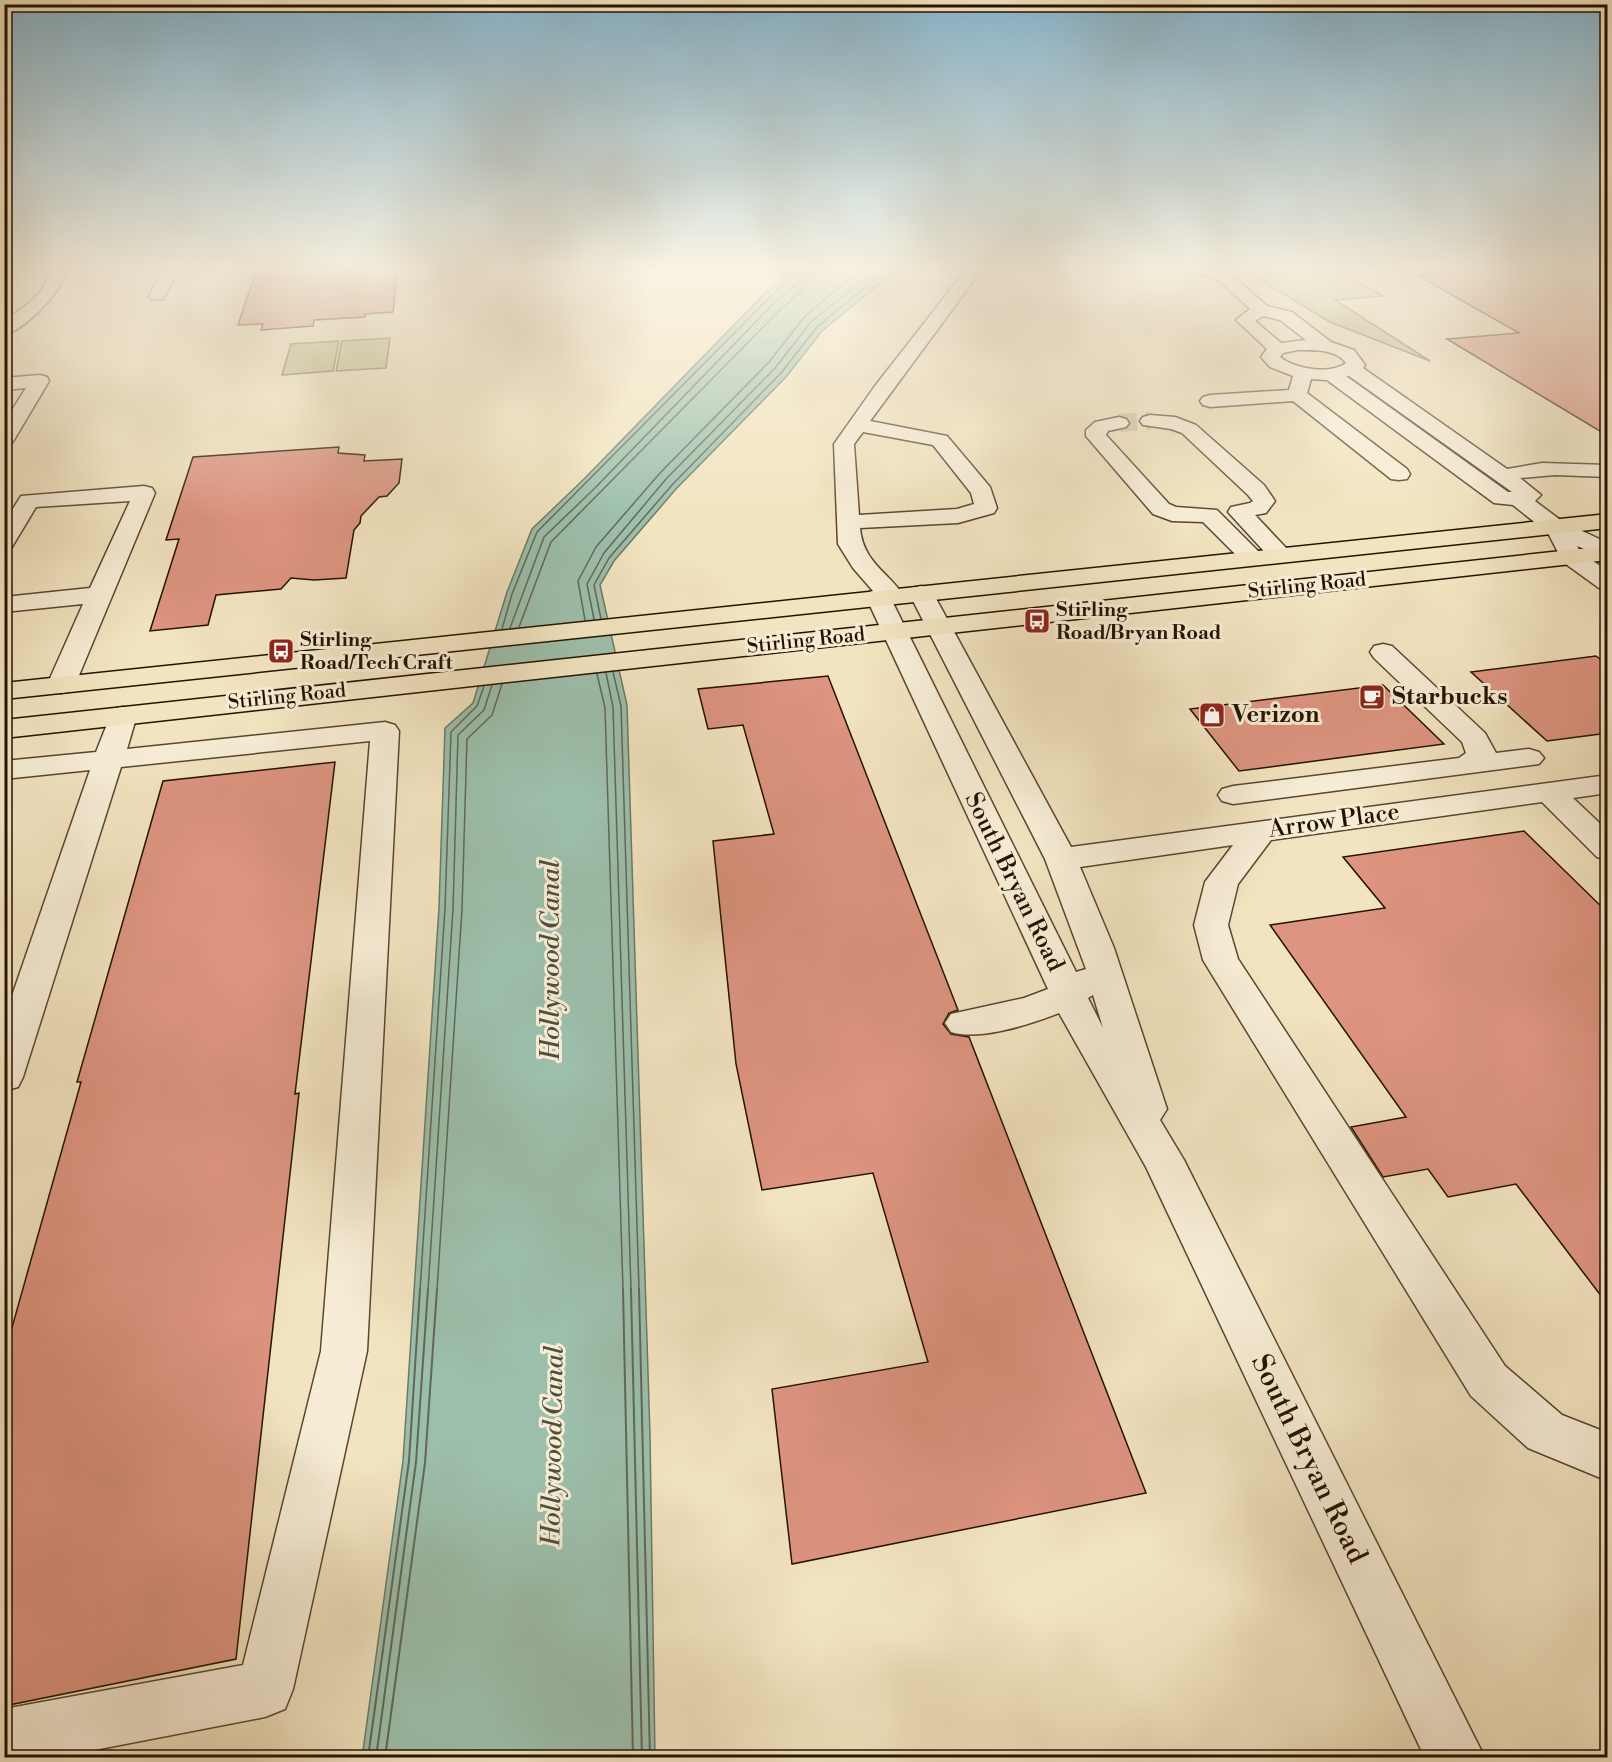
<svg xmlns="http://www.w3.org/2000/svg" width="1612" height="1762" font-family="'Libre Bodoni',serif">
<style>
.green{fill:#c0c28e;stroke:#726a47;stroke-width:1.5}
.water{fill:#9cbfac;stroke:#6c7a67;stroke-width:1.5}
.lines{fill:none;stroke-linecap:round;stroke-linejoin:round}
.shore-far1{stroke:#606856;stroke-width:1.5}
.shore{stroke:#606856;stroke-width:2}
.building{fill:#dd9480;stroke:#241200;stroke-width:1.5}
.minor-tunnel{stroke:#d3c4a3;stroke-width:18;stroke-dasharray:18 9;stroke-linecap:butt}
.minor-casing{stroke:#584630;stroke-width:3}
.major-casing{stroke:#241200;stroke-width:3}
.minor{fill:#f7edd6;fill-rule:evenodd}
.major{fill:#f2e4c0;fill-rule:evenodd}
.labels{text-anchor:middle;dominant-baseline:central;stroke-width:6;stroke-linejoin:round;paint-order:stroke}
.far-street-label{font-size:20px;fill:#241200;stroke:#f7edd6}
.far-poi-label{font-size:20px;font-weight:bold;fill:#241200;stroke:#f7edd6;text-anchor:start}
.poi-label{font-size:24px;font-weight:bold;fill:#241200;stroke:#f7edd6;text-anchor:start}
.street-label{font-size:24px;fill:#241200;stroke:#f7edd6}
.water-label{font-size:26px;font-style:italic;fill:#4e4f3c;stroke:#f7edd6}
.near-street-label{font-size:28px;fill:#241200;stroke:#f7edd6}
</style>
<rect width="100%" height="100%" fill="#f2e4c0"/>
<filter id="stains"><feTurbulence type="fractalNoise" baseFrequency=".00333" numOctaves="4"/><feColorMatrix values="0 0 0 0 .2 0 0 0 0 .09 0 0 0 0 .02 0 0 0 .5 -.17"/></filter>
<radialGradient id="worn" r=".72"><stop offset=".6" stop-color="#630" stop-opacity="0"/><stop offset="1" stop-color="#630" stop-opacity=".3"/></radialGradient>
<g class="green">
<path d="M 1245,271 L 1341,271 L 1383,296 L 1335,300 L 1430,361 L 1330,322 Z"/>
<path d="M 390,338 L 386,368 L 336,371 L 342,341 Z"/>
<path d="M 339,341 L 333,371 L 282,375 L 291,344 Z"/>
</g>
<path class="water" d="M 791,271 L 895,271 L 822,331 L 786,377 L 676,489 L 614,561 L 600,585 L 627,705 L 650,1436 L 655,1757 L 362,1758 L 403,1461 L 439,908 L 445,728 L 473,703 L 507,592 L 532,529 L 585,478 L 766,292 Z"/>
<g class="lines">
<g class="shore-far1">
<path d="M 594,619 L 587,584 L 604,553 L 666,479 L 775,368 L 811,322 L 874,271"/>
<path d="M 601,619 L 594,585 L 609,558 L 672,485 L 781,373 L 817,327 L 885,271"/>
<path d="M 585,620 L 578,581 L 596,547 L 660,473 L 769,362 L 805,316 L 859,271"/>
<path d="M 519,627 L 551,542 L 781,309 C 794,298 808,289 810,271"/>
<path d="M 510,628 L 544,537 L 595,488 L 775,302 L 798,283 L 801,271"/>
<path d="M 502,629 L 512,594 L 537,532 L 770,297 L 792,278 L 794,271"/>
<path d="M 613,672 L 621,706 L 639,1290"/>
<path d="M 606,673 L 613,707 L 631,1290"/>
<path d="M 597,674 L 605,708 L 623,1290"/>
<path d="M 420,1290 L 445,908 L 451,732 L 477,706 L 484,686"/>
<path d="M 428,1290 L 453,909 L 458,735 L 484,710 L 492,685"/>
<path d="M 437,1290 L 462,909 L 467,739 L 492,715 L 502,684"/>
</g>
<g class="shore">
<path d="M 623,1289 L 633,1758"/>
<path d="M 631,1289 L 642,1758"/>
<path d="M 639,1289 L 650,1758"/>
<path d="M 368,1758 L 409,1461 L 420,1289"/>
<path d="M 376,1758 L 416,1462 L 428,1289"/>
<path d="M 385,1758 L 425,1463 L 437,1289"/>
</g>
</g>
<g class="building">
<path d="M 256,271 L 397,271 L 393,312 L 365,314 L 365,317 L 314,320 L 313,326 L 261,330 L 263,324 L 238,325 Z"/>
<path d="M 1474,271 L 1608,271 L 1608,436 L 1447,339 L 1519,333 L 1417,275 Z"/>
<path d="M 339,447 L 338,453 L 365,455 L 364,461 L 402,459 L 399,483 L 387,496 L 379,497 L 361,516 L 360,523 L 354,530 L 346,578 L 314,580 L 291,578 L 281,589 L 216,595 L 208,625 L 150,631 L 179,539 L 166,540 L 193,457 Z"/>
<path d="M 1596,656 L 1608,665 L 1608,733 L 1547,741 L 1471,672 Z"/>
<path d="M 828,676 L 958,1010 L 949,1013 L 943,1024 L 951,1034 L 969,1037 L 1146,1493 L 792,1564 L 772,1389 L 928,1362 L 873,1173 L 762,1190 L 736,1064 L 713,841 L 774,834 L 743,725 L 708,729 L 698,689 Z"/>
<path d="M 1383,685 L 1444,744 L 1239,771 L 1190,709 Z"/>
<path d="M 335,762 L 295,1094 L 299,1093 L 236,1659 L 4,1706 L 4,1356 L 81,1082 L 77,1082 L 163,781 Z"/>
<path d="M 1524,831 L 1608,913 L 1608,1305 L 1516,1184 L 1448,1197 L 1428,1169 L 1383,1177 L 1351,1127 L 1406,1117 L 1270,925 L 1385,908 L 1343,857 Z"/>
</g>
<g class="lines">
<path class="minor-tunnel" d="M 1119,423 L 1150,421"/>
<defs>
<g id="minor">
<path d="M 49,271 L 65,271 C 63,292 24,330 4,335 L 4,321 C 21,309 47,294 49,271 Z"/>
<path d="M 162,271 L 178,271 L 163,299 L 151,299 L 149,296 Z"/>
<path d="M 965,271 L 986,271 L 977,276 L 870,421 L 947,436 L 990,487 L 997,508 L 994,513 L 958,523 L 860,528 C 863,562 887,571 904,596 L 901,601 L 893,603 L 1076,972 L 1086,969 L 1045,859 L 909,593 L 912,588 L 921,586 L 930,588 L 933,593 L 1071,847 L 1608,775 L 1608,793 L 1573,798 L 1608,831 L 1608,860 L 1597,857 L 1542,802 L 1271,840 L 1238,884 L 1228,925 L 1238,959 L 1505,1366 L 1562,1415 L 1608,1433 L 1608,1481 L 1528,1448 L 1471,1396 L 1203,960 L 1194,925 L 1205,882 L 1233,845 L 1080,867 L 1114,948 L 1167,1109 L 1160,1120 L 1184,1160 L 1485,1758 L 1425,1758 L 1146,1167 L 1059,1013 C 1031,1024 980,1041 951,1032 L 945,1023 L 951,1014 L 1024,998 L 1048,989 L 866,597 L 869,592 L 873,591 L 853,568 L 838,544 L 834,444 L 875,386 ZM 863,432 L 933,445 L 971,493 L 974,504 L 957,509 L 859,515 L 854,444 ZM 1093,995 L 1103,1028 L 1088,998 Z"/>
<path d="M 1197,271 L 1227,271 L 1267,306 L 1292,312 L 1331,342 L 1354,350 L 1365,365 L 1363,368 L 1507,469 L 1542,463 L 1608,465 L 1608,477 L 1555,475 L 1520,478 L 1541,495 L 1535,501 L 1563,522 L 1608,543 L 1608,559 L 1577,546 L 1581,553 L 1608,571 L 1608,590 L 1599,588 L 1563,562 L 1548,533 L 1513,505 L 1494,503 L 1327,380 L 1311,379 L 1307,393 L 1407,469 L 1410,474 L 1407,479 L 1399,480 L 1391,479 L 1293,401 L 1210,407 L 1203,405 L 1200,401 L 1203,397 L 1210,395 L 1289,390 L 1293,376 L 1270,367 L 1261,357 L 1267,349 L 1236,320 L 1250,309 L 1215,277 L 1199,274 ZM 1263,316 L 1280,320 L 1306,340 L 1281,343 L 1255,321 ZM 1298,350 C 1314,350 1336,349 1346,363 C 1329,375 1295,369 1280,357 L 1283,353 ZM 1346,376 L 1349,376 L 1512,492 L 1508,492 Z"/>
<path d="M 40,375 L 47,377 L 49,381 L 14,440 L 11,444 L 4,446 L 4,423 L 26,388 L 4,390 L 4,378 Z"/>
<path d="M 1150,415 L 1175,417 L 1196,425 L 1264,485 L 1275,501 L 1266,513 L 1255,515 L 1288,550 L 1292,555 L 1288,560 L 1280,562 L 1272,560 L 1228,512 L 1231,507 L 1250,503 L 1253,501 L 1248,495 L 1182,433 L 1171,429 L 1143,425 L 1140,421 L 1143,417 Z"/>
<path d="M 1119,417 L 1126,419 L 1129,423 L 1126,427 L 1108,431 L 1106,435 L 1169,504 L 1176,507 L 1217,510 L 1260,553 L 1264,558 L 1260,563 L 1252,565 L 1244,563 L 1203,522 L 1172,521 L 1153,514 L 1086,436 L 1086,430 L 1095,422 Z"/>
<path d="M 144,486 L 152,488 L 155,493 L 75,685 L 71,691 L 61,693 L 51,691 L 47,685 L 83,604 L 4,612 L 4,597 L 90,588 L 130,501 L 36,507 L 12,547 L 4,549 L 4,523 L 21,496 Z"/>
<path d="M 1383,644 L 1392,646 L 1485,733 L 1496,753 L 1529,749 L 1539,752 L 1544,758 L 1539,764 L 1233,804 L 1222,801 L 1218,795 L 1222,789 L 1233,786 L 1459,758 L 1466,753 L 1462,742 L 1374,658 L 1370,652 L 1374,646 Z"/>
<path d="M 123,707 L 133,709 L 137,715 L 127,749 L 385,722 L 395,725 L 399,731 L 367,1351 L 293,1689 L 285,1709 L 265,1717 L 53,1758 L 4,1758 L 4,1709 L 243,1665 L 321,1351 L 370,741 L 121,767 L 23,1077 L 18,1087 L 4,1091 L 4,1019 L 90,770 L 4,779 L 4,761 L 96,752 L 113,709 Z"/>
</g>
<g id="major">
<path d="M 1608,514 L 1608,528 L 4,699 L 4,683 Z"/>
<path d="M 1608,546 L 1608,560 L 4,738 L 4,720 Z"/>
</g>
</defs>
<use href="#minor" class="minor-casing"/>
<use href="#major" class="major-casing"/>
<use href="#minor" class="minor"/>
<use href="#major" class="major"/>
</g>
<linearGradient id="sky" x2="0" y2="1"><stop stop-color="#89b8d0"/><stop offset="0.52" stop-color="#f9f3e3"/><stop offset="1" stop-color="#f9f3e3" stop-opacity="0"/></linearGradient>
<rect width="1612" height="518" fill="url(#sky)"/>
<defs>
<symbol id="bus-square" viewBox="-11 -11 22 22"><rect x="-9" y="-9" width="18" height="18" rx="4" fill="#8f2418" stroke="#f7edd6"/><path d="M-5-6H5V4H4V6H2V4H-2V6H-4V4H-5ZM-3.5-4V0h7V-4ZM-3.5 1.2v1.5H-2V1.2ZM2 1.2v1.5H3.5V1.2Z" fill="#fff"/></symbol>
<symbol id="cafe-square" viewBox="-11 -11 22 22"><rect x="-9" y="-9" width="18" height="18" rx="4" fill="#8f2418" stroke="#f7edd6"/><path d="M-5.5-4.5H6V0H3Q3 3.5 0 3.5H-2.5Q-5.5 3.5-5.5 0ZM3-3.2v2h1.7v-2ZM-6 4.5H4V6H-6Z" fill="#fff"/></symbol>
<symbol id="shop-square" viewBox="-11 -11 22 22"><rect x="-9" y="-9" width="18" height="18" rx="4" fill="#8f2418" stroke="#f7edd6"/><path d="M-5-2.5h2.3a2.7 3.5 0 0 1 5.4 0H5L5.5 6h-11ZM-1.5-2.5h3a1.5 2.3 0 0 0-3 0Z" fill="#fff"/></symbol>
</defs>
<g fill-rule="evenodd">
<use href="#bus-square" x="1022" y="606" width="30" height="30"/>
<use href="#bus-square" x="266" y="636" width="30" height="30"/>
<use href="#cafe-square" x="1357" y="682" width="30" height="30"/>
<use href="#shop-square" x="1197" y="700" width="30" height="30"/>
</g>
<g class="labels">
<g class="far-street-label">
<text transform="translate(1307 586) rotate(-6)">Stirling Road</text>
<text transform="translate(806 641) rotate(-6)">Stirling Road</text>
<text transform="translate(287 697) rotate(-6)">Stirling Road</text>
</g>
<g class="far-poi-label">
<text x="1056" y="610">Stirling<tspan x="1056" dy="23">Road/Bryan Road</tspan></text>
<text x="300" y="640">Stirling<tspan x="300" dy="23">Road/Tech Craft</tspan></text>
</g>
<g class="poi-label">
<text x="1392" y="697">Starbucks</text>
<text x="1232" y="715">Verizon</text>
</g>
<g class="street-label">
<text transform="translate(1334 821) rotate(-8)">Arrow Place</text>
<text transform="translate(1014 882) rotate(64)">South Bryan Road</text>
</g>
<g class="water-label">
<text transform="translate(551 960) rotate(-90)">Hollywood Canal</text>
<text transform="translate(553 1446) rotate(-89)">Hollywood Canal</text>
</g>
<g class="near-street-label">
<text transform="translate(1309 1459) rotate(64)">South Bryan Road</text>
</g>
</g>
<rect width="1612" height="1762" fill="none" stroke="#f2e4c0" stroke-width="24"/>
<rect x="6" y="6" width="1600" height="1750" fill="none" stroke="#241200" stroke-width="3"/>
<rect x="12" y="12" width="1588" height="1738" fill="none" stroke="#241200" stroke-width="1.5"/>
<rect width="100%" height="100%" filter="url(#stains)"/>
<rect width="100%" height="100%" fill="url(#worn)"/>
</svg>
